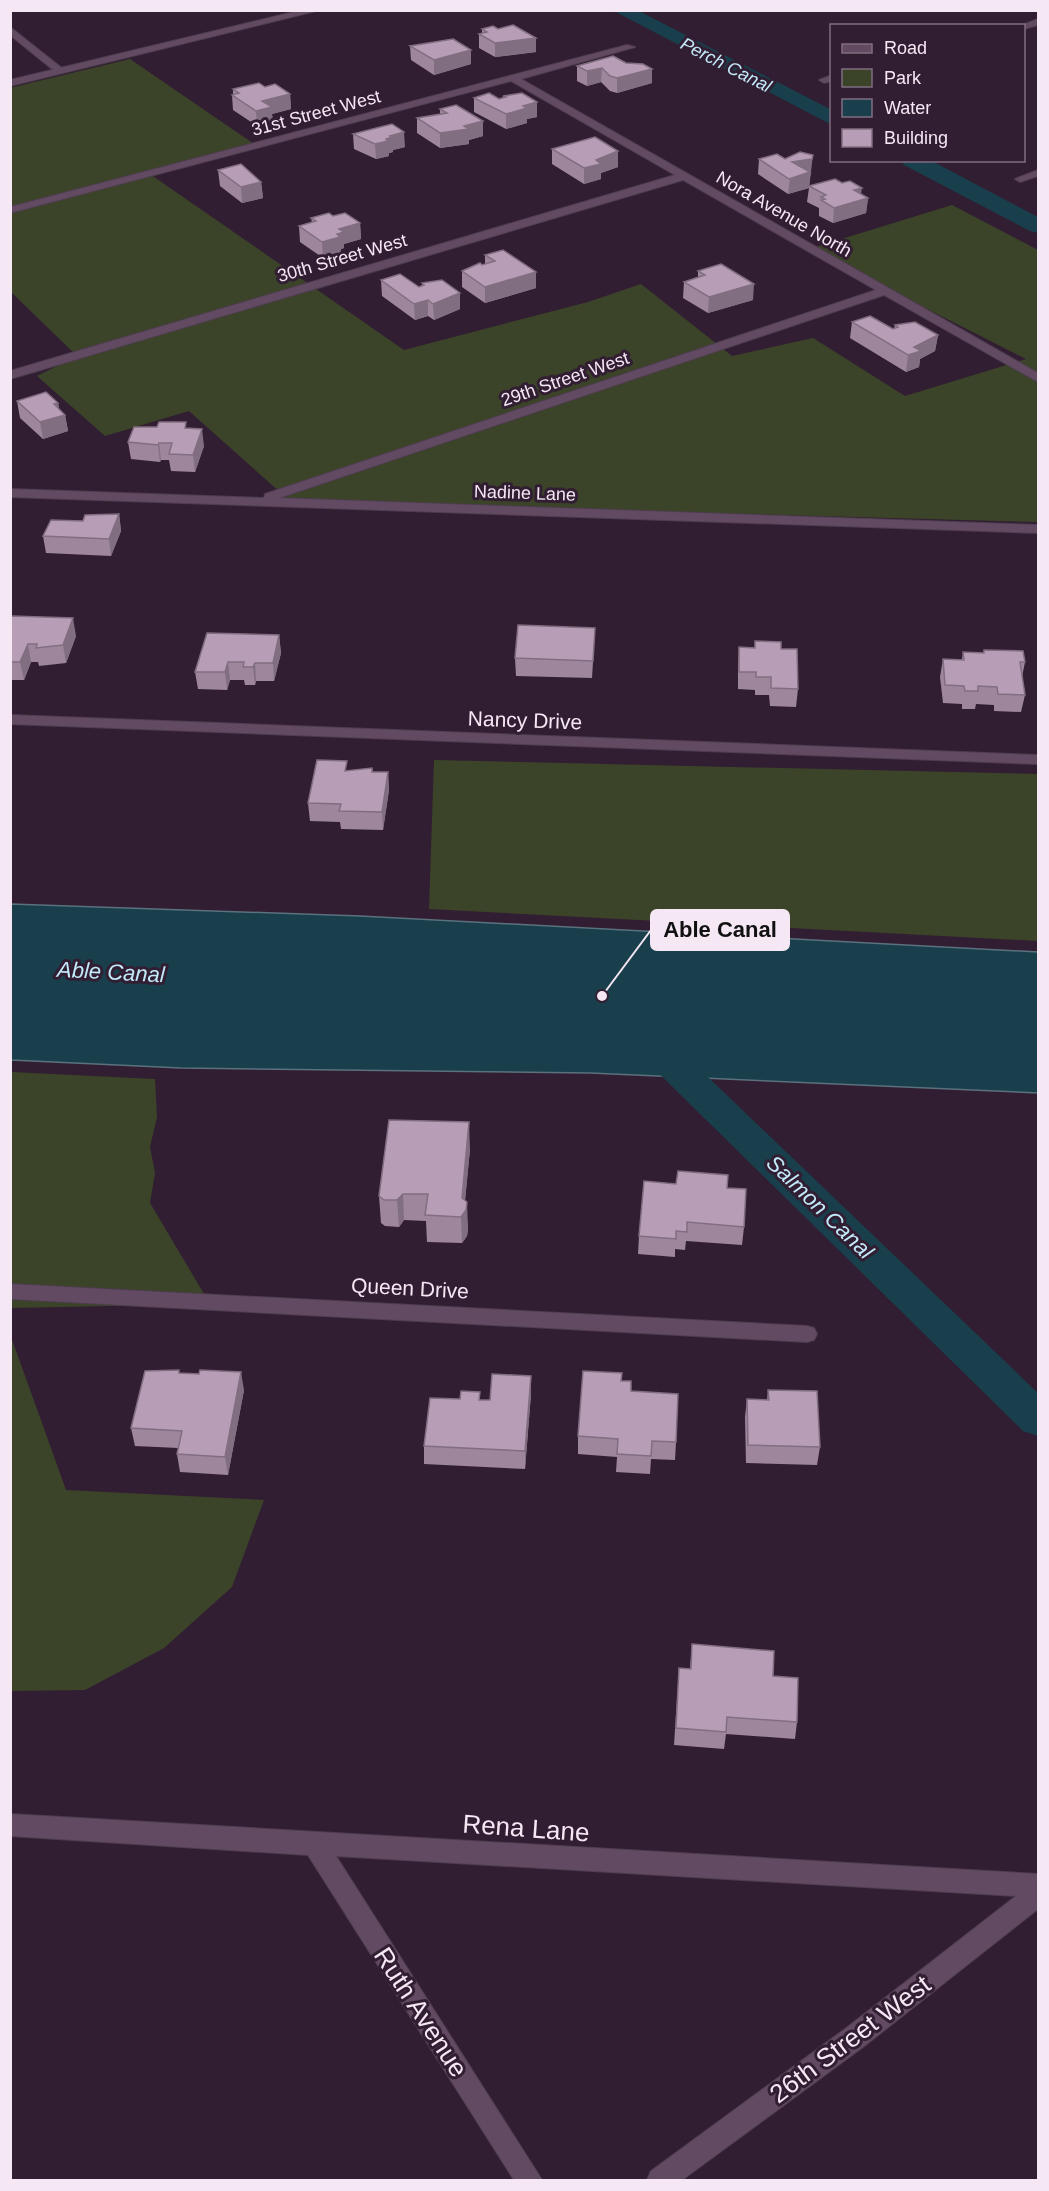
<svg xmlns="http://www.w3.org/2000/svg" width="1049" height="2191" font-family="Arial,sans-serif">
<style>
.green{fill:#3b4429}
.water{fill:#193f4c;stroke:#5b717e;stroke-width:1.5}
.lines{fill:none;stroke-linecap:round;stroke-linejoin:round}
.canal{fill:#193f4c;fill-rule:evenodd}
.street-casing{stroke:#4e3d4e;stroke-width:2}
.secondary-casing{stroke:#4e3d4e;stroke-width:2}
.street{fill:#624b62;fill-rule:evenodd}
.secondary{fill:#624b62;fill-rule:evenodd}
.wall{fill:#9e879d}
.shaded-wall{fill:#816e80}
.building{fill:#b89db7;stroke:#816e80;stroke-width:1.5}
.labels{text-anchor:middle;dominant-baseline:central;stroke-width:6;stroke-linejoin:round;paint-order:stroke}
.far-water-label{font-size:18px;font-style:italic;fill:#c2eafa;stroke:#321e32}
.far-street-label{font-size:18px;fill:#f5e7f4;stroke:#321e32}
.street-label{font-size:21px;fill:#f5e7f4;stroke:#321e32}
.water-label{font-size:22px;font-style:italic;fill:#c2eafa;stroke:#321e32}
.near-street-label{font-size:26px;fill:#f5e7f4;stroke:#321e32}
.leader{fill:none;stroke:#f5e7f4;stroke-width:2}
.callout-dot{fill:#f5e7f4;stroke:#321e32;stroke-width:2}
.callout{fill:#f5e7f4;stroke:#f5e7f4;stroke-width:2}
.callout-label{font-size:22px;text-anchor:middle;font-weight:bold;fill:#111}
</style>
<rect width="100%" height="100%" fill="#321e32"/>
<g class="green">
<path d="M 130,59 L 254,144 L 147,172 L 404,350 L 588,302 L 641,284 L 732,356 L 813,338 L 905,396 L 1026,359 L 809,249 L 952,205 L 1038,250 L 1038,522 L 291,502 L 189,411 L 105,436 L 37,376 L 77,356 L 11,292 L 10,88 Z"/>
<path d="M 434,760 L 1038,774 L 1038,941 L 429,909 Z"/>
<path d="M 11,1072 L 155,1079 L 157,1117 L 150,1147 L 155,1173 L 150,1203 L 210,1304 L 11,1308 Z"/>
<path d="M 10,1334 L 66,1490 L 264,1500 L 232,1587 L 164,1648 L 85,1690 L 11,1691 Z"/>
</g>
<path class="water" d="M 11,904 L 360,916 L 1038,952 L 1038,1093 L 590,1073 L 181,1068 L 11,1060 Z"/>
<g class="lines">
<g class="canal">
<path d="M 612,10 L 637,10 L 832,110 L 832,125 Z"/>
<path d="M 901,160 L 930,160 L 1038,217 L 1038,233 L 1030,231 L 904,165 Z"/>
<path d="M 648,1028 L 661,1032 L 1038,1393 L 1038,1436 L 1023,1431 L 635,1050 L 630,1041 L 635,1032 Z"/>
</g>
<defs>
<g id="street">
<path d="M 1038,19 L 1038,25 L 1024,29 L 1024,26 L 1020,26 Z"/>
<path d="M 10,27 L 63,69 L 63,73 L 57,73 L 10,35 Z"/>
<path d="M 627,45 L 635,47 L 521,79 L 1038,373 L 1038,382 L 884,295 L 279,498 L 1038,525 L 1038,533 L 10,497 L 10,489 L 264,498 L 265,494 L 876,290 L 683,180 L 10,379 L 10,371 L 675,175 L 511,81 L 10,213 L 10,207 Z"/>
<path d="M 832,75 L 832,81 L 824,83 L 819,80 Z"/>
<path d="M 1038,170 L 1038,176 L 1020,182 L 1015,179 Z"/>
<path d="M 10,715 L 1038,755 L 1038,764 L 10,724 Z"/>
<path d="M 10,1284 L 807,1326 L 814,1328 L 817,1334 L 814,1340 L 807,1342 L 10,1299 Z"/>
<path d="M 10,1814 L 1038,1874 L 1038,1909 L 863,2047 L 682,2180 L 647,2180 L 651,2171 L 845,2029 L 1016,1896 L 336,1856 L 542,2180 L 514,2180 L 308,1855 L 10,1836 Z"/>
</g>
<path id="secondary" d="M 302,10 L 320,10 L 10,86 L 10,80 Z"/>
</defs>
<use href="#street" class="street-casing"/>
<use href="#secondary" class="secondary-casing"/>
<use href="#street" class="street"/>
<use href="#secondary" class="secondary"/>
</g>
<g class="wall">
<path d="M 482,29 L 498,29 L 536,38 L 536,52 L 495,57 L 479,48 L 479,34 L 482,33 Z"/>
<path d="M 410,46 L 471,50 L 471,64 L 434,75 L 411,60 Z"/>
<path d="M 626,63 L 652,69 L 652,83 L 617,93 L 610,91 L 601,82 L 587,86 L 577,81 L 577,66 Z"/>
<path d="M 265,87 L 290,94 L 291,109 L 272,114 L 273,122 L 257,126 L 233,110 L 232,95 L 233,95 L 233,89 Z"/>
<path d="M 503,96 L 537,117 L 527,119 L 527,123 L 506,129 L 474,112 L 474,98 L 499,99 L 503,98 Z"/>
<path d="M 440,109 L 483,121 L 483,136 L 469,140 L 469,144 L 440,148 L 417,133 L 417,118 L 440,114 Z"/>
<path d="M 353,134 L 405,147 L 393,150 L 393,152 L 389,153 L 389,156 L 376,159 L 354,149 Z"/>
<path d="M 552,149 L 618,167 L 601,173 L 601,179 L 584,184 L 552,164 Z"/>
<path d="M 759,159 L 811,171 L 809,186 L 861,194 L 868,198 L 866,213 L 833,223 L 819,216 L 819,208 L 807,202 L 809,188 L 788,194 L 758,174 Z"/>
<path d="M 218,170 L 261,182 L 263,198 L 242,203 L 220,186 Z"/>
<path d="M 311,218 L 360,223 L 361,239 L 344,244 L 344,248 L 341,249 L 341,253 L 323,258 L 300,242 L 299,226 L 312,222 Z"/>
<path d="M 485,255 L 536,272 L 536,288 L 485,303 L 462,287 L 462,271 L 485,264 Z"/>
<path d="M 698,271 L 753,300 L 708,313 L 683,298 L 684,282 L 698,277 Z"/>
<path d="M 381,280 L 419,287 L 422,286 L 422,283 L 460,309 L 434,320 L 428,316 L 415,320 L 382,296 Z"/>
<path d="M 852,322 L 893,329 L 894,329 L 895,325 L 938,335 L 935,351 L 920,359 L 919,367 L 906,372 L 850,338 Z"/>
<path d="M 17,401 L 58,403 L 59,409 L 65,415 L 68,431 L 43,439 L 20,418 Z"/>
<path d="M 187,428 L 204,446 L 195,472 L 171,471 L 169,460 L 161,460 L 160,462 L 131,459 L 128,442 Z"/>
<path d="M 119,514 L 121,531 L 111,556 L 46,553 L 43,536 L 83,521 Z"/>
<path d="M 10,619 L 76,636 L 66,663 L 39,666 L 38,662 L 31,662 L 24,680 L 10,680 Z"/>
<path d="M 279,635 L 281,653 L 274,681 L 256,681 L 255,685 L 245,685 L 244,680 L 230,680 L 227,690 L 198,689 L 195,672 Z"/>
<path d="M 755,641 L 781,649 L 798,689 L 796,707 L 770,706 L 769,695 L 755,695 L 755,690 L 738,689 L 738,665 L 739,647 L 755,648 Z"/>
<path d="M 594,645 L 592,678 L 516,676 L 515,658 Z"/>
<path d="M 984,650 L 1025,662 L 1022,677 L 1025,695 L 1021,712 L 994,711 L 994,705 L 976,704 L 975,709 L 962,709 L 962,704 L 943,703 L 940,677 L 943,659 L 962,659 L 963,652 L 983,653 Z"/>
<path d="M 372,768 L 373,772 L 388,772 L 389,790 L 383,830 L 341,829 L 340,822 L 310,821 L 308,803 L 348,771 Z"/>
<path d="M 470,1149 L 465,1200 L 468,1229 L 467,1236 L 462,1243 L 427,1242 L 426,1221 L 404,1220 L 399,1227 L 385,1226 L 381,1223 L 379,1196 Z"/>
<path d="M 727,1188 L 744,1227 L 742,1245 L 686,1241 L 685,1250 L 675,1249 L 675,1257 L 638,1254 L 639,1236 Z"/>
<path d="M 180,1373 L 199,1374 L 244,1390 L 228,1475 L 180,1472 L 177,1454 L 178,1448 L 135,1446 L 131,1428 Z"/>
<path d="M 621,1381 L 676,1442 L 675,1460 L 651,1459 L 650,1474 L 616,1472 L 617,1457 L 578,1454 L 578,1436 Z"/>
<path d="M 768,1390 L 820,1447 L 817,1465 L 746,1463 L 745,1417 L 747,1399 L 767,1400 Z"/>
<path d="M 480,1392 L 480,1400 L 490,1400 L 531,1394 L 525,1469 L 424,1464 L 424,1446 L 460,1399 Z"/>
<path d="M 692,1644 L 773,1676 L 797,1722 L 795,1739 L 726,1734 L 724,1749 L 674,1745 L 679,1668 L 690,1669 Z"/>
</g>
<g class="shaded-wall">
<path d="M 536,38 L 536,52 L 495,57 L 495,43 Z"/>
<path d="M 471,50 L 471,64 L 434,75 L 434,60 Z"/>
<path d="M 602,68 L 601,82 L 587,86 L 587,71 Z"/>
<path d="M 652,69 L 652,83 L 617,93 L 617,78 Z"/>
<path d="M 290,94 L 291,109 L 272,114 L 273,122 L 257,126 L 256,111 L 262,101 Z"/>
<path d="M 537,102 L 537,117 L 527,119 L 527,123 L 506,129 L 506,114 L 523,106 Z"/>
<path d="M 483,121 L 483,136 L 469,140 L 469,144 L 440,148 L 440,133 Z"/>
<path d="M 404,132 L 405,147 L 393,150 L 393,152 L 389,153 L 389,156 L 376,159 L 375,144 L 390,136 Z"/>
<path d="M 618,151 L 618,167 L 601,173 L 601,179 L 584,184 L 584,168 L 596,160 Z"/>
<path d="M 813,155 L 809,188 L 788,194 L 792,162 Z"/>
<path d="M 261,182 L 263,198 L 242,203 L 241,187 Z"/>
<path d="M 862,188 L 860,200 L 868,198 L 866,213 L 833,223 L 834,208 L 854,190 Z"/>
<path d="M 360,223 L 361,239 L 344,244 L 344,248 L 341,249 L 341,253 L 323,258 L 322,242 L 339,229 Z"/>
<path d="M 536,272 L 536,288 L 485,303 L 485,287 Z"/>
<path d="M 754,284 L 753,300 L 708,313 L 709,297 Z"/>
<path d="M 460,293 L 460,309 L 434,320 L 433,304 Z"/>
<path d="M 428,300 L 428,316 L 415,320 L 414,304 Z"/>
<path d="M 938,335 L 935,351 L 920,359 L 919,367 L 906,372 L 908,355 L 914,347 Z"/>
<path d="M 58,403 L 60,416 L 65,415 L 68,431 L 43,439 L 40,422 L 54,404 Z"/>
<path d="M 202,429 L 204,446 L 195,472 L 193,455 Z"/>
<path d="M 159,443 L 161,460 L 160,462 L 158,445 Z"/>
<path d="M 119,514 L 121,531 L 111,556 L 109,539 Z"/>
<path d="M 73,618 L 76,636 L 66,663 L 63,645 Z"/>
<path d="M 279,635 L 281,653 L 274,681 L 273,663 Z"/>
<path d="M 28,644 L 31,662 L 24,680 L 20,662 Z"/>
<path d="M 228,662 L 230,680 L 227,690 L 225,672 Z"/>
<path d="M 255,663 L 256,681 L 255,685 L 253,667 Z"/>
<path d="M 388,772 L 389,790 L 383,830 L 382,812 Z"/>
<path d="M 469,1122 L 470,1149 L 464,1212 L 467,1202 L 468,1229 L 467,1236 L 462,1243 L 461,1217 Z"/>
<path d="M 403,1194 L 404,1220 L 399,1227 L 397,1200 Z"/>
<path d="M 241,1372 L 244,1390 L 228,1475 L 225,1457 Z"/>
<path d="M 531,1376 L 531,1394 L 525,1469 L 525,1451 Z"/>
</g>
<g class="building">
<path d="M 513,25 L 536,38 L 495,43 L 479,34 L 487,32 L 482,29 L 493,26 L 498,29 Z"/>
<path d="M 453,39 L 471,50 L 434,60 L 410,46 Z"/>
<path d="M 613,56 L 626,63 L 643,64 L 652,69 L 617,78 L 610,76 L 602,68 L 587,71 L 577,66 Z"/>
<path d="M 259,83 L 265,87 L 275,84 L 290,94 L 262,101 L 272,107 L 256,111 L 232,95 L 239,93 L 233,89 Z"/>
<path d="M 489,93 L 499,99 L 506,97 L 503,96 L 522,93 L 537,102 L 523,106 L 527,108 L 506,114 L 474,98 Z"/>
<path d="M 456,105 L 483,121 L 464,126 L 469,129 L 440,133 L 417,118 L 447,113 L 440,109 Z"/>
<path d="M 392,124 L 404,132 L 390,136 L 392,137 L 386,139 L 388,141 L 375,144 L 353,134 Z"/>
<path d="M 595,137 L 618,151 L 596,160 L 601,164 L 584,168 L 552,149 Z"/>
<path d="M 800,152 L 813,155 L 812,159 L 792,162 L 810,172 L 789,179 L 759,159 L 777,154 L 785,159 Z"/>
<path d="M 241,164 L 261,182 L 241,187 L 218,170 Z"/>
<path d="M 835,179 L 842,183 L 850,181 L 862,188 L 854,190 L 868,198 L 834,208 L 821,200 L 825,199 L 821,197 L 826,195 L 809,186 Z"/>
<path d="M 329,213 L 333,216 L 345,213 L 360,223 L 339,229 L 344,232 L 337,234 L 340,237 L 322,242 L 299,226 L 316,221 L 311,218 Z"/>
<path d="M 503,250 L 536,272 L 485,287 L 462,271 L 480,263 L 482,265 L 495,261 L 485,255 Z"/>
<path d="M 721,264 L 754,284 L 709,297 L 684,282 L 705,275 L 698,271 Z"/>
<path d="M 400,274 L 419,287 L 424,285 L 422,283 L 442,280 L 460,293 L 433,304 L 428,300 L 414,304 L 381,280 Z"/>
<path d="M 870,316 L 893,329 L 898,327 L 895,325 L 915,322 L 938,335 L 914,347 L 921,351 L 908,355 L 852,322 Z"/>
<path d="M 46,392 L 58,403 L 54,404 L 65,415 L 40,422 L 17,401 Z"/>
<path d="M 159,422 L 186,422 L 185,428 L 202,429 L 193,455 L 169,454 L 172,443 L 159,443 L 158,445 L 128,442 L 134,427 L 157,427 Z"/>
<path d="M 119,514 L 109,539 L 43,536 L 51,520 L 83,521 L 85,515 Z"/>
<path d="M 12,616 L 73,618 L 63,645 L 36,648 L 37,644 L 28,644 L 20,662 L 10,662 L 10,619 Z"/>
<path d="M 518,625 L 595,628 L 593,661 L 515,658 Z"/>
<path d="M 207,633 L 279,635 L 273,663 L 255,663 L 253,667 L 243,667 L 244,662 L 228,662 L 225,672 L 195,672 Z"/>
<path d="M 755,641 L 781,642 L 781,649 L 797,649 L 798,689 L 771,688 L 771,677 L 756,677 L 756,672 L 739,672 L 739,647 L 755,648 Z"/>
<path d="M 984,650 L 1023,651 L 1025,662 L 1020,662 L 1025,695 L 998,694 L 997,687 L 978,686 L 978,691 L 965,691 L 964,686 L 945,685 L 943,659 L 964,660 L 963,652 L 984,653 Z"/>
<path d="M 317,760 L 347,761 L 345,771 L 372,768 L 372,772 L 388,772 L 382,812 L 339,811 L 341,804 L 308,803 Z"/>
<path d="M 389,1120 L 469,1122 L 462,1198 L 467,1202 L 466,1210 L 461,1217 L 425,1215 L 428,1194 L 403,1194 L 397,1200 L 384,1200 L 379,1196 Z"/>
<path d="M 678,1171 L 728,1175 L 727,1188 L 746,1189 L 744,1227 L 687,1222 L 687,1232 L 676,1231 L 676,1239 L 639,1236 L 644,1181 L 676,1184 Z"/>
<path d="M 179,1370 L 179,1373 L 199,1374 L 200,1370 L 241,1372 L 225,1457 L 177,1454 L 182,1431 L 131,1428 L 145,1371 Z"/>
<path d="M 583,1371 L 622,1373 L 621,1381 L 631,1381 L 631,1391 L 678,1394 L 676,1442 L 652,1441 L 651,1456 L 617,1454 L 618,1439 L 578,1436 Z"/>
<path d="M 492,1374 L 531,1376 L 525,1451 L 424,1446 L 430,1398 L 460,1399 L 461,1391 L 480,1392 L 479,1400 L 490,1400 Z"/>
<path d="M 768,1390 L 817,1391 L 820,1447 L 748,1445 L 747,1399 L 769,1400 Z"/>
<path d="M 692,1644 L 774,1651 L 773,1676 L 798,1678 L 797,1722 L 727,1717 L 726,1732 L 676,1728 L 679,1668 L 691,1669 Z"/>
</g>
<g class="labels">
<g class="far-water-label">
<text transform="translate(726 65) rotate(27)">Perch Canal</text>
</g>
<g class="far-street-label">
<text transform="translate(316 113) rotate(-15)">31st Street West</text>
<text transform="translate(784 214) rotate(30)">Nora Avenue North</text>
<text transform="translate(342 258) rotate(-16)">30th Street West</text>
<text transform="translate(565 379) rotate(-19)">29th Street West</text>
<text transform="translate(525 493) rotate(2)">Nadine Lane</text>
</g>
<g class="street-label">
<text transform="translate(525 720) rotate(2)">Nancy Drive</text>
<text transform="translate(410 1288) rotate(3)">Queen Drive</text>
</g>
<g class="water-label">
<text transform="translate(111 972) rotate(3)">Able Canal</text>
<text transform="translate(820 1207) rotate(44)">Salmon Canal</text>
</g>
<g class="near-street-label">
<text transform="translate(526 1828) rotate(4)">Rena Lane</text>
<text transform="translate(421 2012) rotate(57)">Ruth Avenue</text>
<text transform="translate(850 2039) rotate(-37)">26th Street West</text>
</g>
</g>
<path class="leader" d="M602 996L651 930"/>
<circle class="callout-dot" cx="602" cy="996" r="6"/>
<rect class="callout" x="651" y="910" width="138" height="40" rx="6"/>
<g class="callout-label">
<text x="720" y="937">Able Canal</text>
</g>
<rect width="1049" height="2191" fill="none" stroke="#f5e7f4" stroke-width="24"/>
<rect x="830" y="24" width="195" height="138" fill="#321e32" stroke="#806e80" stroke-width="1.5"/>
<rect x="842" y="44" width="30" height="9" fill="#624b62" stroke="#806e80" stroke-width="1.5"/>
<text x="884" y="54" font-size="18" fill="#f5e7f4">Road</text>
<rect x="842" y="69" width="30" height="18" fill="#3b4429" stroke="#806e80" stroke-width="1.5"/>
<text x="884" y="84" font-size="18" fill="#f5e7f4">Park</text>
<rect x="842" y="99" width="30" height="18" fill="#193f4c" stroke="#806e80" stroke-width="1.5"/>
<text x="884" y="114" font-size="18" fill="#f5e7f4">Water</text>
<rect x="842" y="129" width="30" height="18" fill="#b89db7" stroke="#806e80" stroke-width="1.5"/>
<text x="884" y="144" font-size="18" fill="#f5e7f4">Building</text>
</svg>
